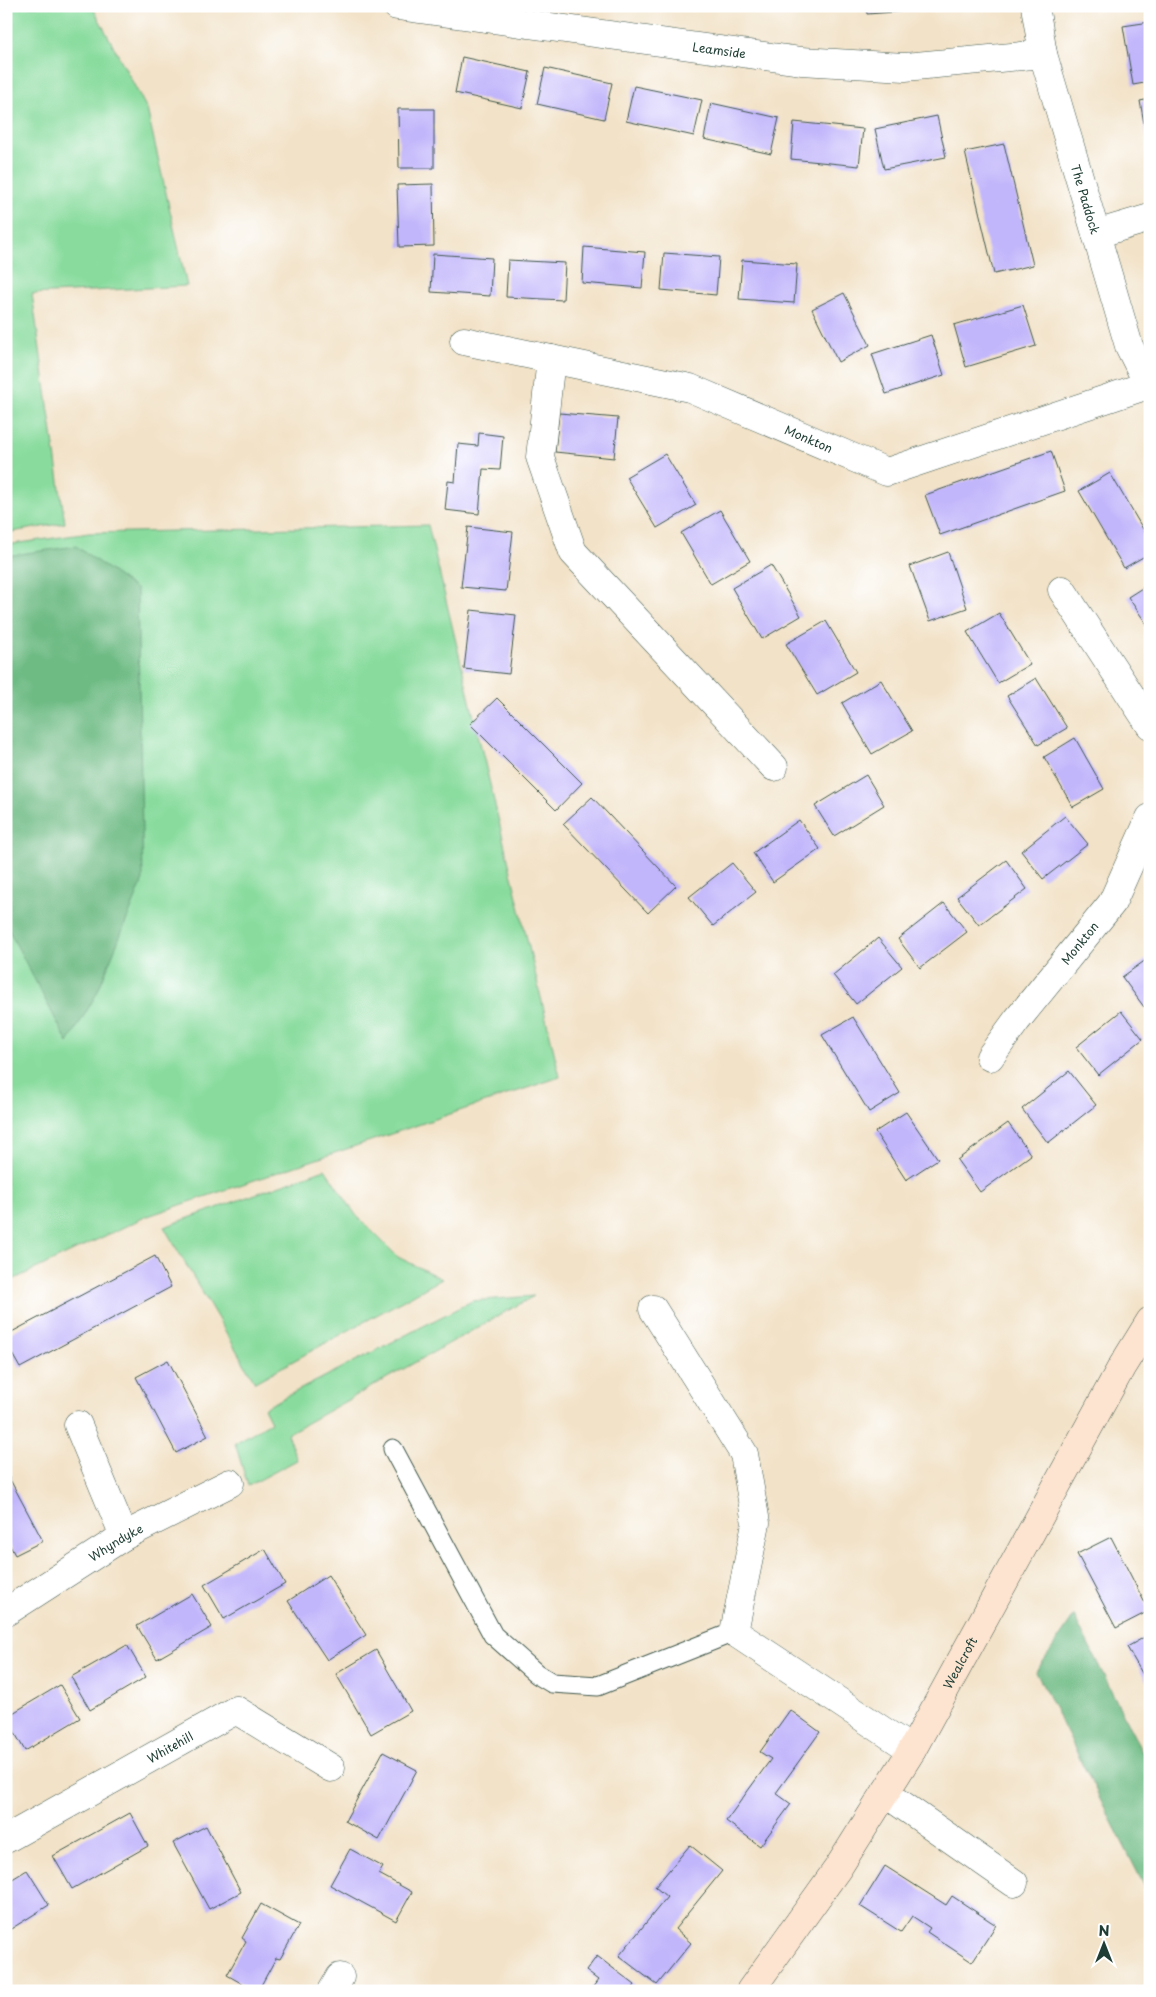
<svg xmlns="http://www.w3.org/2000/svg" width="1156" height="1997" font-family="'Playpen Sans',sans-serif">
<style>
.green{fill:#88db9d;stroke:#548c68}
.forest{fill:#6ebb84;stroke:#467c5c}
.building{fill:#c1b5fb}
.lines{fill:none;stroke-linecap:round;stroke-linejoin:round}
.lane-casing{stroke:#3f564a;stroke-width:21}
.street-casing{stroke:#3f564a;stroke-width:29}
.secondary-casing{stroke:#3f564a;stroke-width:29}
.lane{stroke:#fff;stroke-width:19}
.street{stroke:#fff;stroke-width:28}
.secondary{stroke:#fde4d0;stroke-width:28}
.labels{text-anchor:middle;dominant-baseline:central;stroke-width:4;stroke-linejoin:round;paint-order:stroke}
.street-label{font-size:12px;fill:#1f3d34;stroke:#fff}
</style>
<rect width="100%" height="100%" fill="#fff"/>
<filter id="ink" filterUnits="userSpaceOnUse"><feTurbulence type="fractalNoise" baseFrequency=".02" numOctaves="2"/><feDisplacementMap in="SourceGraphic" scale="10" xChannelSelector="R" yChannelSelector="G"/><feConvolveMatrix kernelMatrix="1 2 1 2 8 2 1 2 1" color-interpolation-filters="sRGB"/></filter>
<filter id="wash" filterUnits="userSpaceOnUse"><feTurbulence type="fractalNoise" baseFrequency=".0096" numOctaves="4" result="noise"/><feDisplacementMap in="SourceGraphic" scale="20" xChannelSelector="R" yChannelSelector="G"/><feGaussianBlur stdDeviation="1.12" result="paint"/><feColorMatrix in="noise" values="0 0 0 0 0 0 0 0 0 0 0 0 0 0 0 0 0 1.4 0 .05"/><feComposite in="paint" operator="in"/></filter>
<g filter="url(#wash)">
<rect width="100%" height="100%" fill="#f2e2c7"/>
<g class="green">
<path d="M 6,6 L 92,6 L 147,109 L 187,286 L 32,294 L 65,523 L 6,533 Z"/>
<path d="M 428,525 L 560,1077 L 145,1217 L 6,1283 L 6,545 L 89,533 Z"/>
<path d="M 325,1169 L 356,1215 L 398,1257 L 442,1279 L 255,1382 L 164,1227 Z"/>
<path d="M 534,1296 L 287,1434 L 297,1460 L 248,1486 L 235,1443 L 271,1422 L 264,1408 L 472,1301 Z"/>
</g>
<g class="forest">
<path d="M 76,546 L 137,590 L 143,880 L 97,993 L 68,1043 L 6,925 L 6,556 Z"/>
<path d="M 1074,1616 L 1150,1768 L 1150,1897 L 1036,1672 Z"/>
</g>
<g id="blocks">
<g class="building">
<path d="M 866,6 L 935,6 L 936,9 L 867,14 Z"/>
<path d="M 1150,22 L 1150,82 L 1133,85 L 1123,26 Z"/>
<path d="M 462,57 L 530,72 L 522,108 L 455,93 Z"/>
<path d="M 545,68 L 612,83 L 604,119 L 537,104 Z"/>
<path d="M 634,86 L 702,100 L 694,136 L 626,121 Z"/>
<path d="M 1150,99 L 1150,151 L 1149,151 L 1140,101 Z"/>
<path d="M 711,103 L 779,118 L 771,154 L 704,139 Z"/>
<path d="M 398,109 L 434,109 L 434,168 L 399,168 Z"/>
<path d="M 937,116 L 946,157 L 884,169 L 875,129 Z"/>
<path d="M 794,122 L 863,129 L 859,166 L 791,159 Z"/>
<path d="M 1004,144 L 1033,265 L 994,274 L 965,152 Z"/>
<path d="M 433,184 L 434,246 L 399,247 L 397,185 Z"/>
<path d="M 584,247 L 645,252 L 642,288 L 582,283 Z"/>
<path d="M 664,253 L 719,257 L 716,295 L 661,290 Z"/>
<path d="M 433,254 L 492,258 L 490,296 L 431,292 Z"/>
<path d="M 508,260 L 565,263 L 563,300 L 506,297 Z"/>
<path d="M 742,260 L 797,264 L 794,303 L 739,299 Z"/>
<path d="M 844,293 L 870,345 L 838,362 L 812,309 Z"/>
<path d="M 1023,305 L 1036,346 L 966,367 L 954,325 Z"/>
<path d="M 931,335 L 944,375 L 886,394 L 872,354 Z"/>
<path d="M 559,413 L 618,418 L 614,458 L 555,452 Z"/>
<path d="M 479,433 L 503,436 L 500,470 L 483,469 L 479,514 L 445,510 L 448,481 L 455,482 L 458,444 L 478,446 Z"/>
<path d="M 1051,451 L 1065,491 L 940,535 L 925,495 Z"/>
<path d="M 665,454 L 696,505 L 657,528 L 626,477 Z"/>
<path d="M 1110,473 L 1150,541 L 1150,553 L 1124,568 L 1079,491 Z"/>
<path d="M 720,510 L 750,561 L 711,584 L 681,533 Z"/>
<path d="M 468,527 L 513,532 L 506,591 L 461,587 Z"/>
<path d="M 948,552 L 967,608 L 930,621 L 910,566 Z"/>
<path d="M 771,565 L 801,616 L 762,639 L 732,588 Z"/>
<path d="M 1150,583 L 1150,629 L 1128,597 Z"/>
<path d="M 471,610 L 516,615 L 509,674 L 464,669 Z"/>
<path d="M 999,613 L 1030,664 L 998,683 L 967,632 Z"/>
<path d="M 826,621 L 856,672 L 817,695 L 786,644 Z"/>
<path d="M 1036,678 L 1067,728 L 1038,745 L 1007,696 Z"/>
<path d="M 881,680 L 912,731 L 872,754 L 842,703 Z"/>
<path d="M 497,698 L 582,783 L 556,810 L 470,724 Z"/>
<path d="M 1075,738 L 1104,789 L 1073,807 L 1044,757 Z"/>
<path d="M 866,775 L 884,805 L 834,836 L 815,806 Z"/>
<path d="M 592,797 L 676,886 L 648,913 L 563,824 Z"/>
<path d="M 1065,816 L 1088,844 L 1043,879 L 1021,851 Z"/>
<path d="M 799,820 L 820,849 L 773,882 L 753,853 Z"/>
<path d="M 1006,860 L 1027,889 L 979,925 L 957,897 Z"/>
<path d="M 732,863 L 756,892 L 713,926 L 689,897 Z"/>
<path d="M 944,903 L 967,932 L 920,968 L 898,939 Z"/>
<path d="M 878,938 L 902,967 L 856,1004 L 833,975 Z"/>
<path d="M 1150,957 L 1150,1003 L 1144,1007 L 1122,977 Z"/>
<path d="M 1121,1011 L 1143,1039 L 1098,1075 L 1076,1047 Z"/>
<path d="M 853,1017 L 900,1093 L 869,1112 L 822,1035 Z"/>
<path d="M 1069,1071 L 1096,1105 L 1048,1143 L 1022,1109 Z"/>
<path d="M 906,1112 L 938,1159 L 906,1180 L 875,1132 Z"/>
<path d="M 1008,1123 L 1031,1155 L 980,1192 L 957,1160 Z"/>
<path d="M 155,1256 L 171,1287 L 20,1368 L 6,1343 L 6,1335 Z"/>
<path d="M 168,1360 L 208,1436 L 176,1453 L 136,1377 Z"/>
<path d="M 6,1472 L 43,1541 L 15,1555 L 6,1538 Z"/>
<path d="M 1111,1537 L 1149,1611 L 1116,1628 L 1077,1554 Z"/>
<path d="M 265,1549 L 285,1584 L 224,1619 L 204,1585 Z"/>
<path d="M 328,1575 L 366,1635 L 327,1660 L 288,1601 Z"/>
<path d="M 192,1594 L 212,1627 L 157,1659 L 137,1626 Z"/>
<path d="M 1150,1634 L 1150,1687 L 1127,1647 Z"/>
<path d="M 127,1645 L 146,1677 L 90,1710 L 71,1677 Z"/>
<path d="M 376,1650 L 411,1711 L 371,1734 L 336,1674 Z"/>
<path d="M 60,1685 L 80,1718 L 25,1751 L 6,1717 Z"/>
<path d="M 790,1710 L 820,1732 L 776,1793 L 791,1804 L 760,1846 L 726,1821 L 771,1759 L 760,1752 Z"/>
<path d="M 383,1752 L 417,1770 L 379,1840 L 345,1821 Z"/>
<path d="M 130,1813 L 148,1846 L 72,1889 L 53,1856 Z"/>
<path d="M 206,1826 L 241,1892 L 209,1909 L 173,1843 Z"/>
<path d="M 690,1845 L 722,1871 L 675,1929 L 691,1943 L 657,1985 L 619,1956 L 667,1897 L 655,1887 Z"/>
<path d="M 350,1849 L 383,1867 L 379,1874 L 412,1892 L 396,1921 L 330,1885 Z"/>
<path d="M 885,1866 L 946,1905 L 952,1896 L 996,1925 L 972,1962 L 927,1932 L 930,1928 L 912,1916 L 901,1932 L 860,1906 Z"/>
<path d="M 27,1870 L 49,1905 L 6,1932 L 6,1883 Z"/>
<path d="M 261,1904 L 299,1925 L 280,1959 L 276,1958 L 258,1991 L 255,1991 L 227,1975 L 246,1941 L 242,1938 Z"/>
<path d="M 597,1956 L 635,1985 L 631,1991 L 590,1991 L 598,1980 L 586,1971 Z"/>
</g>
</g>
</g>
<g filter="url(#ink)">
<use href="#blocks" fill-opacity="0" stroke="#3f564a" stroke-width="1"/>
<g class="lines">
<defs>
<path id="lane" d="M 393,1449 L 493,1635 L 537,1674 L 552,1683 L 598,1686 L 734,1632"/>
<g id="street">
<path id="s1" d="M 397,6 L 801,61 L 905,67 L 1043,54"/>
<path id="s2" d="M 1035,6 L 1043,54 L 1129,346 L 1150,388"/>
<path d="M 1096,234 L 1150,218"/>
<path id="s3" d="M 464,341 L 690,388 L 887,472 L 1148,385"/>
<path d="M 551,359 L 540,457 L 573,552 L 774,767"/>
<path d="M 1062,590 L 1150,725"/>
<path id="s4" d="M 990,1057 L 1017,1020 L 1112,903 L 1150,818"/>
<path d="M 653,1309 L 744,1454 L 756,1523 L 734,1632 L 912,1750"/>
<path d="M 78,1425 L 124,1536"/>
<path id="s5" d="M 6,1612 L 124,1536 L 230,1483"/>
<path d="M 885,1793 L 1014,1883"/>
<path id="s6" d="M 6,1839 L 236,1710 L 331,1768"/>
<path d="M 332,1991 L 340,1977"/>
</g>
<g id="secondary">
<path id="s7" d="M 750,1991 L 838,1868 L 912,1750 L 1121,1368 L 1150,1321"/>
</g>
</defs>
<use href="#lane" class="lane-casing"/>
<use href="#street" class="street-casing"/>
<use href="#secondary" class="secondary-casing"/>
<use href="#lane" class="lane"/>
<use href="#street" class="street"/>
<use href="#secondary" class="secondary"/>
</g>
</g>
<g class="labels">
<g class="street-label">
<text stroke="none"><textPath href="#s1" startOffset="325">Leamside</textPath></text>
<text stroke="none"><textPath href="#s2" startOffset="200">The Paddock</textPath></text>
<text stroke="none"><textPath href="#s3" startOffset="360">Monkton</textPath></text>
<text stroke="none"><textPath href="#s4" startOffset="145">Monkton</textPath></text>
<text stroke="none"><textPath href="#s5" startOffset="130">Whyndyke</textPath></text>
<text stroke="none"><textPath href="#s7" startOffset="390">Wealcroft</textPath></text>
<text stroke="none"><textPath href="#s6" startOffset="188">Whitehill</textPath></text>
</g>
</g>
<rect width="1156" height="1997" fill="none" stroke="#fff" stroke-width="25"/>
<g transform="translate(1104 1944)" stroke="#ffffff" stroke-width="4" paint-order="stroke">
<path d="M0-4L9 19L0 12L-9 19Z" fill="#1f3d34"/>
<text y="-8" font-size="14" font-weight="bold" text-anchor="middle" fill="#1f3d34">N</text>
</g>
</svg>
